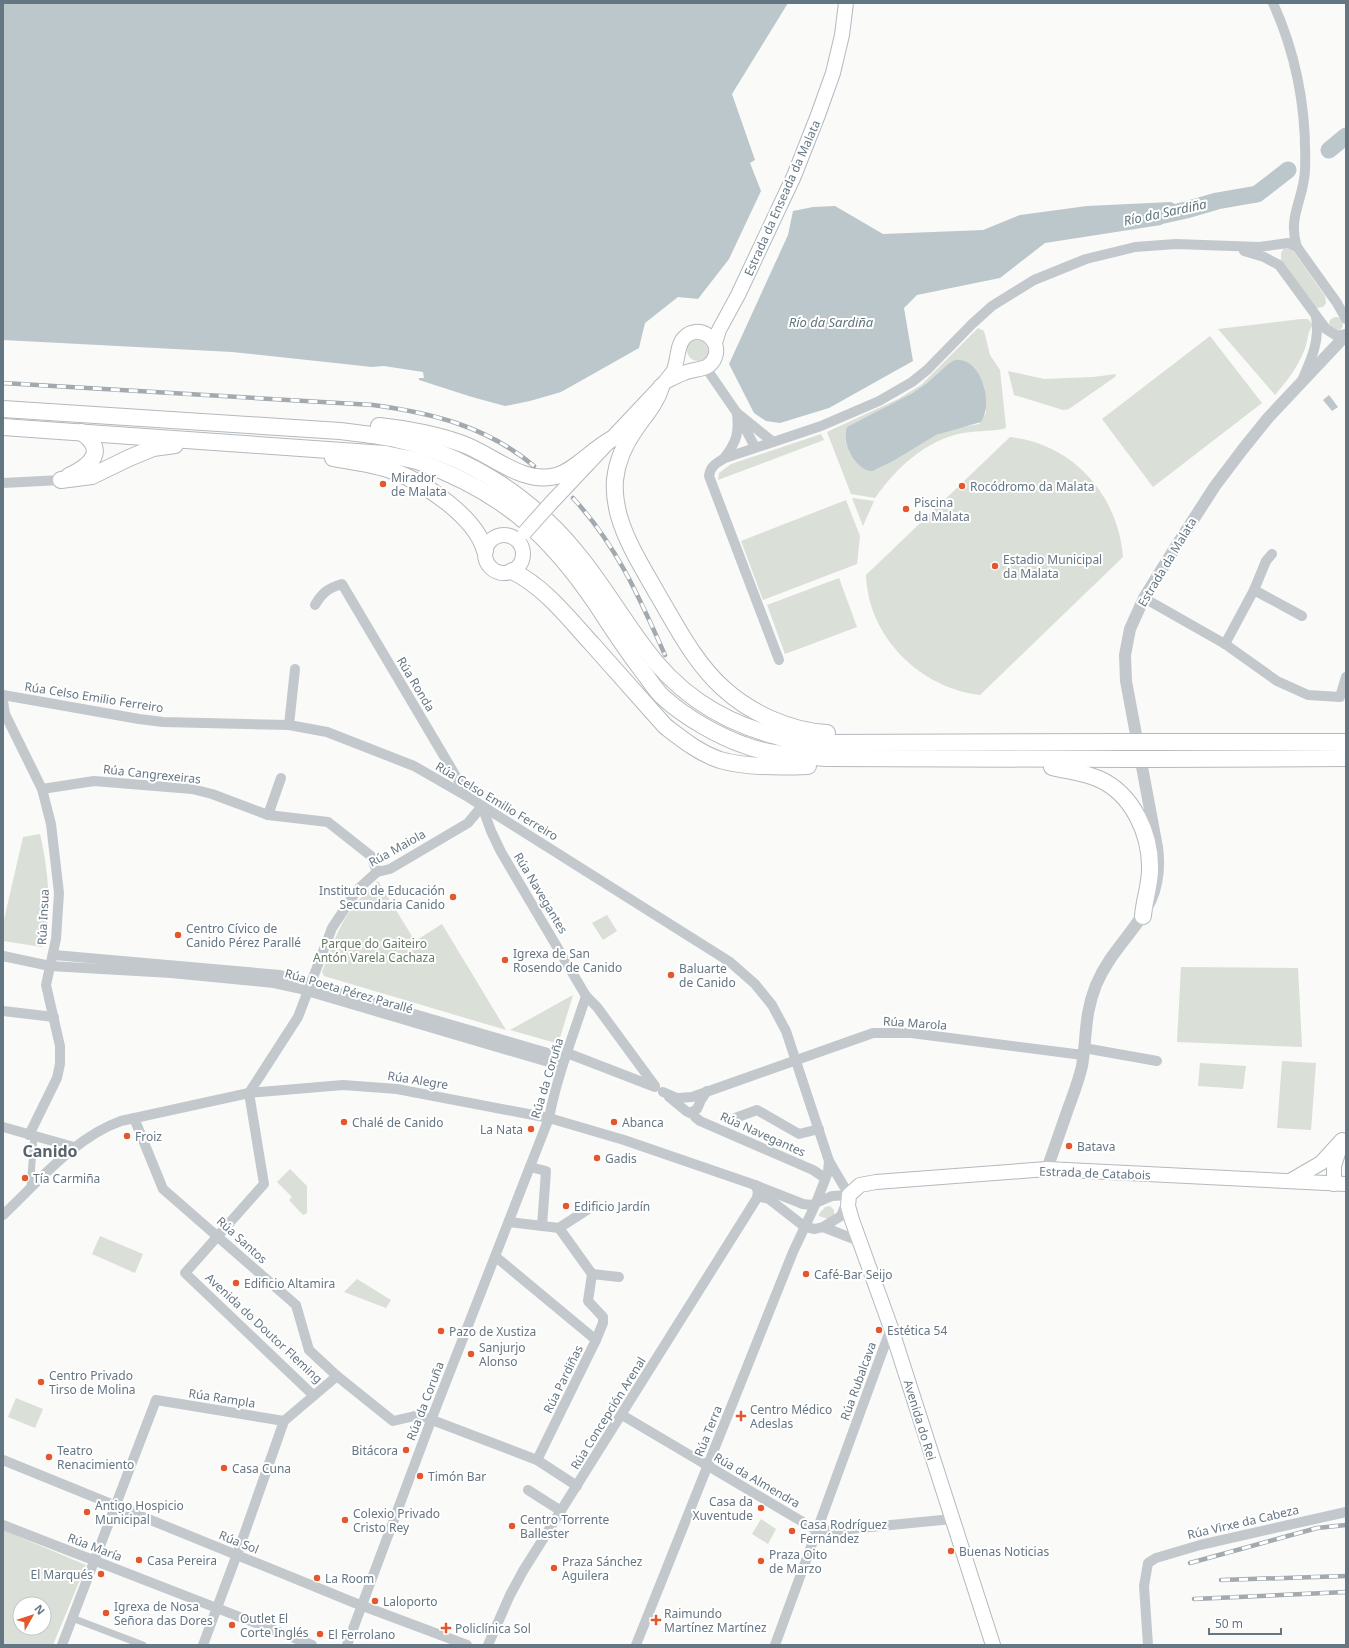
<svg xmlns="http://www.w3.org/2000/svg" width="1349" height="1648" font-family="'Noto Sans',sans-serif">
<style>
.green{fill:#dadfd7;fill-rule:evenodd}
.water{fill:#bbc7cb}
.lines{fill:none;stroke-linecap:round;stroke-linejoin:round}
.river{stroke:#bbc7cb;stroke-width:17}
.secondary-casing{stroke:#b3babf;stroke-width:16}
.trunk-casing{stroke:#b4b9bd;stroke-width:18}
.pedestrian{stroke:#c3c8cc;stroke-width:7}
.minor{stroke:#c3c8cc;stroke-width:10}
.tertiary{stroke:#c3c8cc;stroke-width:12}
.secondary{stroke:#fff;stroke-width:14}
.trunk{stroke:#fff;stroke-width:16}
.rail-casing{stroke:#a2aab0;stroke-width:4.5}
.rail{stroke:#fff;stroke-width:3;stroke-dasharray:9;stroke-linecap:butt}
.secondary-bridge-casing{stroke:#b3babf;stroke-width:16;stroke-linecap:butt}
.trunk-bridge-casing{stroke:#b4b9bd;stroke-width:18;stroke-linecap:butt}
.secondary-bridge{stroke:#fff;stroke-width:14}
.trunk-bridge{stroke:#fff;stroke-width:16}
.poi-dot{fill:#e4572e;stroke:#fff;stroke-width:1.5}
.labels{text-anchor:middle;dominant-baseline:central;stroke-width:4;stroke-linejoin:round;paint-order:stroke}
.street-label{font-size:12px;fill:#657683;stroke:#fff}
.poi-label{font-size:12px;fill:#657683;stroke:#fff;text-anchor:start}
.park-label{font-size:12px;fill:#687a64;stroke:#fff}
.water-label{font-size:13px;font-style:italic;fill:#60757c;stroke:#fff}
.district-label{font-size:16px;font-weight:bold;fill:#57646e;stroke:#fff}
</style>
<rect width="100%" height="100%" fill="#fafaf8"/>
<g class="green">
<path d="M 1284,248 L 1291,249 L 1294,252 L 1325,296 L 1326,303 L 1323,307 L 1317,308 L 1314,306 L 1281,260 L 1281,253 Z"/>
<circle cx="1336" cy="324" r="7"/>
<path d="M 1301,319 L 1308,319 L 1313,325 C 1307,332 1308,342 1304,351 C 1297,368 1287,381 1275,395 L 1218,329 Z"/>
<path d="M 978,328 L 984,331 L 990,355 L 1000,370 L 1006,427 L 1004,429 C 990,431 977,431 963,433 C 926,440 896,468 875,498 L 851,494 L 827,432 L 898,399 L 921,385 ZM 961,360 L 969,364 L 977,372 L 984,386 L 986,413 L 979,424 L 957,428 L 936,435 L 876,470 C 857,475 839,442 847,427 L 902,400 L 927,383 L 948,364 Z"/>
<path d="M 1210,336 L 1262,403 L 1153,487 L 1102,419 Z"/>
<circle cx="698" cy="350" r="11"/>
<path d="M 1008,371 L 1044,379 L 1093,377 L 1116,374 L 1115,377 L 1069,409 L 1063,410 L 1014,395 Z"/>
<path d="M 821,434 L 824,440 L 718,480 L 719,473 L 731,464 Z"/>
<path d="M 1010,437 C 1073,444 1118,495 1123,557 L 980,695 C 920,688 868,637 866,575 Z"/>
<path d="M 852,498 L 874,501 L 863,526 Z"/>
<path d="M 846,500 L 860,536 L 857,564 L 763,600 L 741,541 Z"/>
<path d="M 839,578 L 857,627 L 785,654 L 767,605 Z"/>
<path d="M 40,834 C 47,864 50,893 48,924 C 47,932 48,941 42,947 L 3,941 L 3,924 L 23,837 Z"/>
<path d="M 378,881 L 415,941 L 442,924 L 506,1030 L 324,976 L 322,972 C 331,949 339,924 354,905 C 361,897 370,889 378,881 Z"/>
<path d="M 607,915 L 617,931 L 603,940 L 592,923 Z"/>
<path d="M 1181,967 L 1298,968 L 1302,1047 L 1177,1042 Z"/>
<path d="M 573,995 L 559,1041 L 556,1043 L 510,1030 Z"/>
<path d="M 1282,1061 L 1316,1063 L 1311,1130 L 1277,1128 Z"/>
<path d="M 1200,1063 L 1246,1066 L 1243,1089 L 1198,1086 Z"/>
<path d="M 290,1169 L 307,1186 L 307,1213 L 303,1215 L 289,1200 L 292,1197 L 277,1182 Z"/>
<path d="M 830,1206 L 834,1210 L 834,1216 L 828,1219 L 819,1216 L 819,1214 L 825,1207 Z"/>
<path d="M 100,1236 L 143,1254 L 135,1273 L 92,1254 Z"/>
<path d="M 357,1279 L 391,1300 L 386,1308 L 344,1292 Z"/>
<path d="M 16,1398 L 43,1409 L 35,1428 L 8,1417 Z"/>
<path d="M 761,1519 L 776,1529 L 768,1544 L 752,1534 Z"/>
<path d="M 3,1530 L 86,1565 L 53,1645 L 3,1645 ZM 20,1604 L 44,1604 L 44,1628 L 20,1628 Z"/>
</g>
<g class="water">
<path d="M 3,3 L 788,3 L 732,94 L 755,160 L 750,163 L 761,191 L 729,259 L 698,299 L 678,297 L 645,323 L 639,348 L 561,392 L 530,401 L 505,406 L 472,397 L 419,380 L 419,378 L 424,378 L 423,372 L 384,366 L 372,367 L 232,352 L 3,340 Z"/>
<path d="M 1171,202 L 1186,210 L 1161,225 L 1045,243 L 1000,278 L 917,295 L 904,308 L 913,361 L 829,408 L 780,423 L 766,421 L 754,413 L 729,364 L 788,235 L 793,211 L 813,207 L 835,206 L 883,234 L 983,230 L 1020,215 L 1087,206 Z"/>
<path d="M 955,360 C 982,357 994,405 981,422 L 936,435 L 893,461 L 873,471 C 856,472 840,442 847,427 L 911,394 L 927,383 L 948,364 Z"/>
<path d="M 1329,395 L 1338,407 L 1332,411 L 1323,400 Z"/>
</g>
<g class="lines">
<g class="river">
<path d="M 1329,150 L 1346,136"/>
<path d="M 1164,215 L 1186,210 L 1217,201 L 1257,194 L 1288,170"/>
</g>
<defs>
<g id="secondary">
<path d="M 715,343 L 719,330 L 738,295 L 794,176 L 818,115 L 833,73 L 842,35 L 846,3"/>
<path d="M 551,503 L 665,382 C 668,378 672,374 674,370 C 678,360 677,345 684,338 C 697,323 722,338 715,357 C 710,371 696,368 684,373 C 678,375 671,379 665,382"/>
<circle cx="504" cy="554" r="19"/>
<path d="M 1290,1181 L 1321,1163 L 1342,1140"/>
<path d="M 1334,1184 L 1334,1166 L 1340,1147"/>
<path d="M 993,1645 L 891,1328 L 852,1220 L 848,1206 L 849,1195 L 860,1185 L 876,1182 L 1047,1169 L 1346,1184"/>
</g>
<g id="trunk">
<path d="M 661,387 C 656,403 646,414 636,428 C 625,443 617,461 615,480 C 614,492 616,505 619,516 C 627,544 644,570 658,595 C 677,627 695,663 723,688 C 750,713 790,731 827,733"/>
<path d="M 3,409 L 340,431 C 357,433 374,435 391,438 C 450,451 504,480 547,521 C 586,557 612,604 643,646 C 676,692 718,720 772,735 C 780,737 788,740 796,741 C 806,743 816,743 826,743 L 1125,742"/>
<path d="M 379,426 C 406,429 434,434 460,443 C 491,453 521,485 556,476 C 575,471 593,449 612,439"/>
<path d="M 3,427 L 385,454 C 396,457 409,458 420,462 C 502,492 549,534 597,605 C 613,630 629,654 647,677 C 652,684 657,692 664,698 C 685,717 718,736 744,745 C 769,755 801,756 827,758 L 1130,759"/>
<path d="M 333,458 C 353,462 375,464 393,471 C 425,483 476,517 485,551"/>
<path d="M 69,476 C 91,466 108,450 81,432"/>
<path d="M 61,480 L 92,476 L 129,458 L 153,448 L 175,445"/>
<path d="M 512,571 C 545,587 569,619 593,645 C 617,672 641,699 665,726 C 682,739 699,753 720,760 C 743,767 783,767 808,766"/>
<path d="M 1147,742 L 1346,742"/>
<path d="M 1151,759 L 1346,758"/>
<path d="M 1052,767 C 1068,771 1083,772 1099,779 C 1133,794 1151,835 1150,870 C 1150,885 1144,901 1143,916"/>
</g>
</defs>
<use href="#secondary" class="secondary-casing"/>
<use href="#trunk" class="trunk-casing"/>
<g class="pedestrian">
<path d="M 30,1189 L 34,1137"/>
<path d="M 72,1618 L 143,1645"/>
</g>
<g class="minor">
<path d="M 1273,3 C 1297,56 1307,112 1305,170 C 1304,199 1287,217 1297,247 L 1337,303 L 1346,319"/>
<path d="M 1244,251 L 1264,257 L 1279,265 L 1326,329 L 1337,336 L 1346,334"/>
<path d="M 706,368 L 737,413 L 755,447"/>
<path d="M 1303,378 C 1312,358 1320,339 1316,317"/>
<path d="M 725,457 C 737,441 739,433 737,413 L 773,442"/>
<path d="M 3,483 L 61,480"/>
<path d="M 1254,590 L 1266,561 L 1272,554"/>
<path d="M 1144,598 L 1225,644 L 1277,681 L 1308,695 L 1340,697 L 1346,677"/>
<path d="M 315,605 C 322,593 328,588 342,584 L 467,795"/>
<path d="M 1225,644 L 1254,590 L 1302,616"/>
<path d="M 779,660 L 709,476 C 710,466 718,462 725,458 L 821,426 L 879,401 L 912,382 L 927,370 L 972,324 L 992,306 L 1034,280 L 1086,259 L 1135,247 L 1176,244 L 1259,247 L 1288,243 L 1297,247"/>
<path d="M 3,695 L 139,719 L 163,722 L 289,725 L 327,732 L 414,766 L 468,797 L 730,962 L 755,984 L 772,1005 L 786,1031 L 829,1161 L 849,1195"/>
<path d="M 3,701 L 5,714 L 42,789 L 51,824 L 59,893 L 56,939 L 46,985 L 60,1046 L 60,1064 L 57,1078 L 29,1135"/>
<path d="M 289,725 L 295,669"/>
<path d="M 42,789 L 94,781 L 192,789 L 212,794 L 268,815 L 328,822 L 371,856 L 377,872"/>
<path d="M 268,815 L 281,778"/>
<path d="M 54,955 L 280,975 L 565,1058"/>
<path d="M 3,956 L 50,966 L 171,973 L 274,983 L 297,988 L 562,1066"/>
<path d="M 3,1011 L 54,1017"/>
<path d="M 1084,1048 L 1157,1061"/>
<path d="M 567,1053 L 655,1087"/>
<path d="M 663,1092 L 677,1098 L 692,1097 L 873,1033 L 911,1033 L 1083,1055"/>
<path d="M 669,1097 L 686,1111 L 690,1113 L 697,1109 L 701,1100 L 707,1091"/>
<path d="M 693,1112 L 695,1117 L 700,1121 L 813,1170 L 825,1178"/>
<path d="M 134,1118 L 163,1189 L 296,1305 L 309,1350 L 337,1376"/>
<path d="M 735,1118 L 757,1110 L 799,1134 L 819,1129"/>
<path d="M 3,1127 L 74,1147"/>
<path d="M 530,1167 L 546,1171 L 542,1226"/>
<path d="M 757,1198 L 761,1197 L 769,1199 L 805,1227 L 815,1229 L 823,1227 L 841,1216 L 847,1201"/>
<path d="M 3,1215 C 38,1182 75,1137 121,1121 L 249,1093 L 343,1085 L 397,1089 L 549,1118 L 624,1140 L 755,1185 L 803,1204 L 811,1205 L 832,1196 L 849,1195"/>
<path d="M 509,1222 L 559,1228 L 592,1274"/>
<path d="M 823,1227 L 859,1241"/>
<path d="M 559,1228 L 596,1204"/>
<path d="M 496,1257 L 596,1340 L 537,1460"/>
<path d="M 592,1274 L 588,1301 L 603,1317 L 603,1323 L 596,1340"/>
<path d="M 592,1274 L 619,1277"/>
<path d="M 313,1395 L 185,1273 L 264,1184 L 249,1093 L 298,1017 L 332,928 L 357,890 L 377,872 L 390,869 L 468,823 L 482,806 L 491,831 L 501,852 L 586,996 L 597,1007 L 655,1086"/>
<path d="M 622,1415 L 818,1531 L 830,1531 L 952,1519"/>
<path d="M 3,1460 L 355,1603 L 467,1645"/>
<path d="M 528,1490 L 561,1511"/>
<path d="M 3,1525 L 312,1645"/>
<path d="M 62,1645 L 156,1400 L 284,1421"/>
<path d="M 203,1645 L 239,1549 L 284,1421 L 337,1376 L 393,1421 L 419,1415 L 537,1460 L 577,1486"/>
<path d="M 347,1645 L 435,1410 L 549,1118 C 557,1076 573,1036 586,996"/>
<path d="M 488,1645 L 510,1595 L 523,1571 L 757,1198 L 758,1191 L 755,1185"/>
<path d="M 636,1645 L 793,1252 L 816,1203 L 828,1172 L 829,1161"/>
<path d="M 775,1645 L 891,1328"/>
<path d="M 1148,1645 L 1144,1586 L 1148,1563 L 1156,1558 L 1200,1545 L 1346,1512"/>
</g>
<path class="tertiary" d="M 1047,1169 C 1054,1149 1061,1129 1068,1109 C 1073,1095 1079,1080 1082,1066 C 1087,1036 1084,1015 1096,985 C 1119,931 1166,915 1157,847 L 1126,681 L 1125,655 L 1130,629 L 1144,598 L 1175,548 L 1215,486 L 1243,449 L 1268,418 L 1346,335"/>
<use href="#secondary" class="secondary"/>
<use href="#trunk" class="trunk"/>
<defs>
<g id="rail">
<path d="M 3,383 L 373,405 C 432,413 486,426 534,466"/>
<path d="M 573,498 C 617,546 639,597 665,655"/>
<path d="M 1190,1563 L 1317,1528 L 1346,1525"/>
<path d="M 1221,1580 L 1346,1576"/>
<path d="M 1194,1599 L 1346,1592"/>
</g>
</defs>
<use href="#rail" class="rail-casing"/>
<use href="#rail" class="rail"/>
<defs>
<path id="secondary-bridge" d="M 525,532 L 551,503"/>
<g id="trunk-bridge">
<path d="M 1125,742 L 1147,742"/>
<path d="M 1130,759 L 1151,759"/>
</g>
</defs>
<use href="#secondary-bridge" class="secondary-bridge-casing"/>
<use href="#trunk-bridge" class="trunk-bridge-casing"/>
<use href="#secondary-bridge" class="secondary-bridge"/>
<use href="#trunk-bridge" class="trunk-bridge"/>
</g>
<g class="poi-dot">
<circle cx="383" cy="484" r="4"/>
<circle cx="962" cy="486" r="4"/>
<circle cx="906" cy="509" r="4"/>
<circle cx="995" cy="566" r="4"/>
<circle cx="453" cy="897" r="4"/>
<circle cx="178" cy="935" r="4"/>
<circle cx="505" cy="960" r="4"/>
<circle cx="671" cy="975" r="4"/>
<circle cx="344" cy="1122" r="4"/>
<circle cx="614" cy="1122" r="4"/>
<circle cx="531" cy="1129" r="4"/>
<circle cx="127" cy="1136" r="4"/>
<circle cx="1069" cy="1146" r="4"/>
<circle cx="597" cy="1158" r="4"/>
<circle cx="25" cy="1178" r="4"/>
<circle cx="566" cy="1206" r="4"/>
<circle cx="806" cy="1274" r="4"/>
<circle cx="236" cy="1283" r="4"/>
<circle cx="879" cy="1330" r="4"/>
<circle cx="441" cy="1331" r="4"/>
<circle cx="471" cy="1354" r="4"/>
<circle cx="41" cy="1382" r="4"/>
<path d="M739 1410h4v4h4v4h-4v4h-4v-4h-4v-4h4z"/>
<circle cx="406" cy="1450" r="4"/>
<circle cx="49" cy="1457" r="4"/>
<circle cx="224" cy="1468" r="4"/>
<circle cx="420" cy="1476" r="4"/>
<circle cx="761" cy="1508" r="4"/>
<circle cx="87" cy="1512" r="4"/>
<circle cx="345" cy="1520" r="4"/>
<circle cx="512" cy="1526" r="4"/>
<circle cx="792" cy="1531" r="4"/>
<circle cx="951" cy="1551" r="4"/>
<circle cx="139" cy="1560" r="4"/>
<circle cx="761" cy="1561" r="4"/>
<circle cx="554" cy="1568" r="4"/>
<circle cx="101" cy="1574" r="4"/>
<circle cx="317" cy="1578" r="4"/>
<circle cx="375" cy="1601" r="4"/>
<circle cx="106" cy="1613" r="4"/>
<path d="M654 1614h4v4h4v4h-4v4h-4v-4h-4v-4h4z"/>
<circle cx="232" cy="1625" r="4"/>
<path d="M444 1622h4v4h4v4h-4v4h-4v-4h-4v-4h4z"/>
<circle cx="320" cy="1634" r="4"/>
</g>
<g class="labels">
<g class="street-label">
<text transform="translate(782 198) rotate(-66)">Estrada da Enseada da Malata</text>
<text transform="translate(1167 562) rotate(-59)">Estrada da Malata</text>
<text transform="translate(416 684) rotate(59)">Rúa Ronda</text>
<text transform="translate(94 697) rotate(9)">Rúa Celso Emilio Ferreiro</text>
<text transform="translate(152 774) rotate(6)">Rúa Cangrexeiras</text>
<text transform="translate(497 801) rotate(31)">Rúa Celso Emilio Ferreiro</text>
<text transform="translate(397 848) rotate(-29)">Rúa Maiola</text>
<text transform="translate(541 893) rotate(59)">Rúa Navegantes</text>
<text transform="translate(43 917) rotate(-87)">Rúa Insua</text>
<text transform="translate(349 991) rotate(16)">Rúa Poeta Pérez Parallé</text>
<text transform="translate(915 1023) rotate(4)">Rúa Marola</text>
<text transform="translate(547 1078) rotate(-73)">Rúa da Coruña</text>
<text transform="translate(418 1080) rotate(9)">Rúa Alegre</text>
<text transform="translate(763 1134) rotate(24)">Rúa Navegantes</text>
<text transform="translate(1095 1173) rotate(2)">Estrada de Catabois</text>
<text transform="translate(242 1240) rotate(42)">Rúa Santos</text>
<text transform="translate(264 1328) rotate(43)">Avenida do Doutor Fleming</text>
<text transform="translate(563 1379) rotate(-64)">Rúa Pardiñas</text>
<text transform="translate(858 1381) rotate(-70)">Rúa Rubalcava</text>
<text transform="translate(222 1398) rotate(9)">Rúa Rampla</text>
<text transform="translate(425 1401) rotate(-69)">Rúa da Coruña</text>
<text transform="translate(608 1413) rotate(-58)">Rúa Concepción Arenal</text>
<text transform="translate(920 1420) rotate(73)">Avenida do Rei</text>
<text transform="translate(708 1431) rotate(-68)">Rúa Terra</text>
<text transform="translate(757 1480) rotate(30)">Rúa da Almendra</text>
<text transform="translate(1243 1522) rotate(-13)">Rúa Virxe da Cabeza</text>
<text transform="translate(239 1542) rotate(22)">Rúa Sol</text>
<text transform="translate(95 1547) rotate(21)">Rúa María</text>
</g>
<g class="poi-label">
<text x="391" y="477">Mirador<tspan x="391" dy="14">de Malata</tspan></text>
<text x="970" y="486">Rocódromo da Malata</text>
<text x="914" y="502">Piscina<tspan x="914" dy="14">da Malata</tspan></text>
<text x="1003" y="559">Estadio Municipal<tspan x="1003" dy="14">da Malata</tspan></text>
<text x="445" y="890" text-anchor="end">Instituto de Educación<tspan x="445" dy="14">Secundaria Canido</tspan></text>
<text x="186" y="928">Centro Cívico de<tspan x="186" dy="14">Canido Pérez Parallé</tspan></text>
<text x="513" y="953">Igrexa de San<tspan x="513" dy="14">Rosendo de Canido</tspan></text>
<text x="679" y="968">Baluarte<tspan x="679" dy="14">de Canido</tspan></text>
<text x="352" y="1122">Chalé de Canido</text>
<text x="622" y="1122">Abanca</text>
<text x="523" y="1129" text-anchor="end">La Nata</text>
<text x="135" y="1136">Froiz</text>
<text x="1077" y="1146">Batava</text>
<text x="605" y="1158">Gadis</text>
<text x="33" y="1178">Tía Carmiña</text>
<text x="574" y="1206">Edificio Jardín</text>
<text x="814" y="1274">Café-Bar Seijo</text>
<text x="244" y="1283">Edificio Altamira</text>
<text x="887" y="1330">Estética 54</text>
<text x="449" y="1331">Pazo de Xustiza</text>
<text x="479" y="1347">Sanjurjo<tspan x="479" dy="14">Alonso</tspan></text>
<text x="49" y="1375">Centro Privado<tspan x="49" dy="14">Tirso de Molina</tspan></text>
<text x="750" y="1409">Centro Médico<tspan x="750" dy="14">Adeslas</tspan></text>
<text x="57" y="1450">Teatro<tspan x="57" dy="14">Renacimiento</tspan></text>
<text x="398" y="1450" text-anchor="end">Bitácora</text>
<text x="232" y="1468">Casa Cuna</text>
<text x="428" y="1476">Timón Bar</text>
<text x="753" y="1501" text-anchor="end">Casa da<tspan x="753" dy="14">Xuventude</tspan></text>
<text x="95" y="1505">Antigo Hospicio<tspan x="95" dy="14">Municipal</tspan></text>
<text x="353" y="1513">Colexio Privado<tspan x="353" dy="14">Cristo Rey</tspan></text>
<text x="520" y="1519">Centro Torrente<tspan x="520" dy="14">Ballester</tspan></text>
<text x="800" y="1524">Casa Rodríguez<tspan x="800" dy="14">Fernández</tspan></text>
<text x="959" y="1551">Buenas Noticias</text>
<text x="769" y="1554">Praza Oito<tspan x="769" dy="14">de Marzo</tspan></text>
<text x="147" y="1560">Casa Pereira</text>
<text x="562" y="1561">Praza Sánchez<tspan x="562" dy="14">Aguilera</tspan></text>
<text x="93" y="1574" text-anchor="end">El Marqués</text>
<text x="325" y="1578">La Room</text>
<text x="383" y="1601">Laloporto</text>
<text x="114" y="1606">Igrexa de Nosa<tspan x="114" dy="14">Señora das Dores</tspan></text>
<text x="664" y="1613">Raimundo<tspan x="664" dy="14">Martínez Martínez</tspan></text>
<text x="240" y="1618">Outlet El<tspan x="240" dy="14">Corte Inglés</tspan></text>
<text x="455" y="1628">Policlínica Sol</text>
<text x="328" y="1634">El Ferrolano</text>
</g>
<g class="park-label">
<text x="374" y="943">Parque do Gaiteiro<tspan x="374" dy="14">Antón Varela Cachaza</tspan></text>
</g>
<g class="water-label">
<text transform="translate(1165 212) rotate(-12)">Río da Sardiña</text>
<text x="831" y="322">Río da Sardiña</text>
</g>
<g class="district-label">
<text x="50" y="1151">Canido</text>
</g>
</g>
<rect width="1349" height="1648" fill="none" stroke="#657683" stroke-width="8"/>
<g transform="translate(32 1616) rotate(51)"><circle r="19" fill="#ffffff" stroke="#c1c8cd"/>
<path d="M0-3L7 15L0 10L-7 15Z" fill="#e4572e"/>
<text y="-6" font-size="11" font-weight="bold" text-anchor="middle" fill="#657683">N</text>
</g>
<path d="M1209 1628v6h72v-6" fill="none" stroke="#657683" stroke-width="2"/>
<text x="1215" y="1628" font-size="12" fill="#657683" stroke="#ffffff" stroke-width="3" paint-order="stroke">50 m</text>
</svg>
